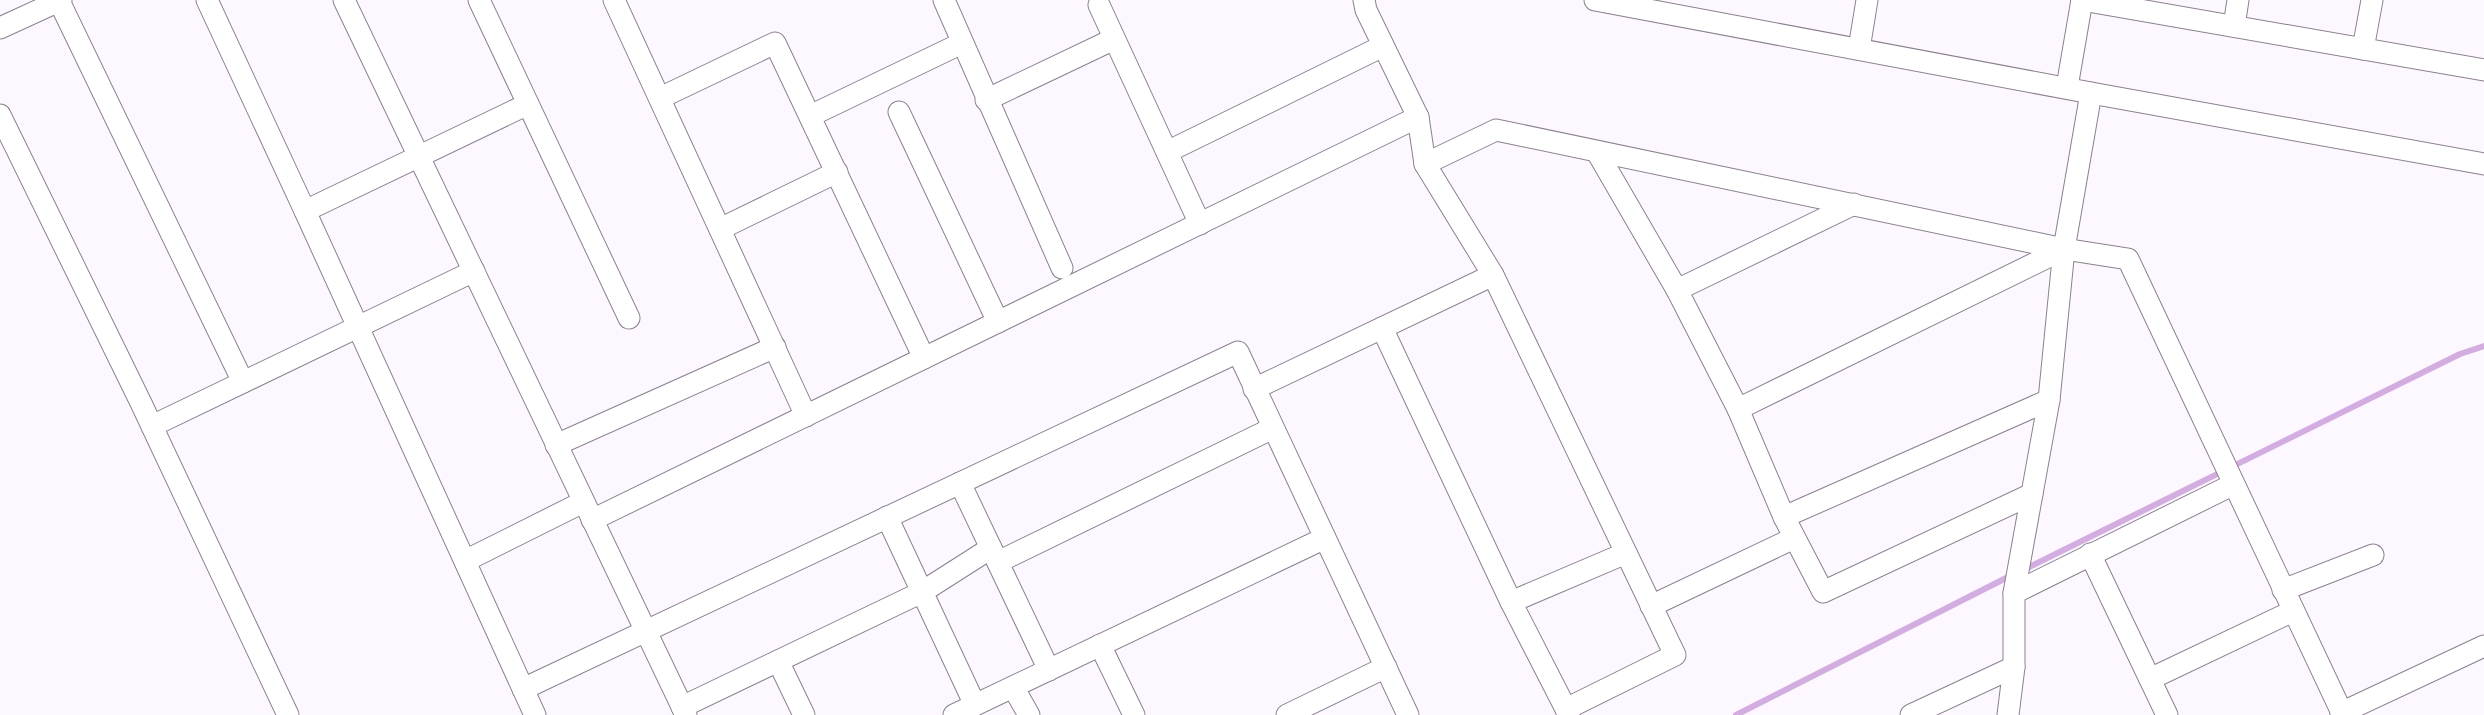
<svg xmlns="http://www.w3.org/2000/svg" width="2484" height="715" font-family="'Noto Serif',serif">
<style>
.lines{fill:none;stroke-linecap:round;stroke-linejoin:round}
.stream{stroke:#d3ade0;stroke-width:6}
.minor-casing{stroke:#8c808f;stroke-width:23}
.minor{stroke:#fff;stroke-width:21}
</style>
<rect width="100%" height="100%" fill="#fdf8ff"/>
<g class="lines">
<g class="stream">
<path d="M 2023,570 L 2460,354 L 2484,346"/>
<path d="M 1736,715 L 2012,575"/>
</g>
<defs>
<g id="minor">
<path d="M 207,0 L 305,211 L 528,104"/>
<path d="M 344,0 L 686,715"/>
<path d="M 479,0 L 629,318"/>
<path d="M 614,0 L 806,416"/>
<path d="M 944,0 L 1062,268"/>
<path d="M 1364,0 L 1366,10 L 1418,117 L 1425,164 L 1493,275 L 1675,655 L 1566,709"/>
<path d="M 1595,0 L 2091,93 L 2484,164"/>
<path d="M 2082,0 L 2484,70"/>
<path d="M 59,1 L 243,382"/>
<path d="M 1099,5 L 1200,224"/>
<path d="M 2234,26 L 2238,0"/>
<path d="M 0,28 L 61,0"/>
<path d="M 1859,49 L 1867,0"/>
<path d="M 2363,49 L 2372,0"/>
<path d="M 2067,87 L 2082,0"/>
<path d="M 660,98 L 775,43 L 924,358"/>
<path d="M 986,100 L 1114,39"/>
<path d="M 899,112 L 998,322"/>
<path d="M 0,115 L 141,403 L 288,715"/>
<path d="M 810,116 L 962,43"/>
<path d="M 1167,152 L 1383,46"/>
<path d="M 1597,152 L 1677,290 L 1738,409 L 1784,517 L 1823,592 L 2032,494"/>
<path d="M 1425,164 L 1496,130 L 2064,249 L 2128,259 L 2343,715"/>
<path d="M 305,211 L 535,715"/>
<path d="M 720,229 L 837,172"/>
<path d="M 1677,290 L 1854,204"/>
<path d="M 1382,328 L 1511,602 L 1626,553"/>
<path d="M 1254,389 L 1493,275"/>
<path d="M 1738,409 L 2064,249"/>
<path d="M 152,426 L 474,271"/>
<path d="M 556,445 L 775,347"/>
<path d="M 960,483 L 1049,670"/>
<path d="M 887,517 L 975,705"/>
<path d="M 1784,517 L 2049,400"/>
<path d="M 592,520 L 1418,117"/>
<path d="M 2090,554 L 2167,715"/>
<path d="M 465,561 L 583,502"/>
<path d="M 998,562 L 1273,428"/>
<path d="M 2283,590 L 2373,555"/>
<path d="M 2014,593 L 2232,485"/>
<path d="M 1511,602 L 1569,715"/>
<path d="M 1651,606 L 1794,538"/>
<path d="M 1100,645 L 1134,715"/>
<path d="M 778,661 L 804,715"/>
<path d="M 2150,679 L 2293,611"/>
<path d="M 1013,687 L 1029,715"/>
<path d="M 523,689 L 1238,352 L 1408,715"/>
<path d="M 682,707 L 922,592 L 991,548"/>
<path d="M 2341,713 L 2484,646"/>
<path d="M 954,715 L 1325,538"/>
<path d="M 1287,715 L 1386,667"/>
<path d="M 1911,715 L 2014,667"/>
<path d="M 2008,715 L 2014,667 L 2014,593 L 2049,400 L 2064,249 L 2091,93"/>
</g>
</defs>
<use href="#minor" class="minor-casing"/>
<use href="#minor" class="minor"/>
</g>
</svg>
